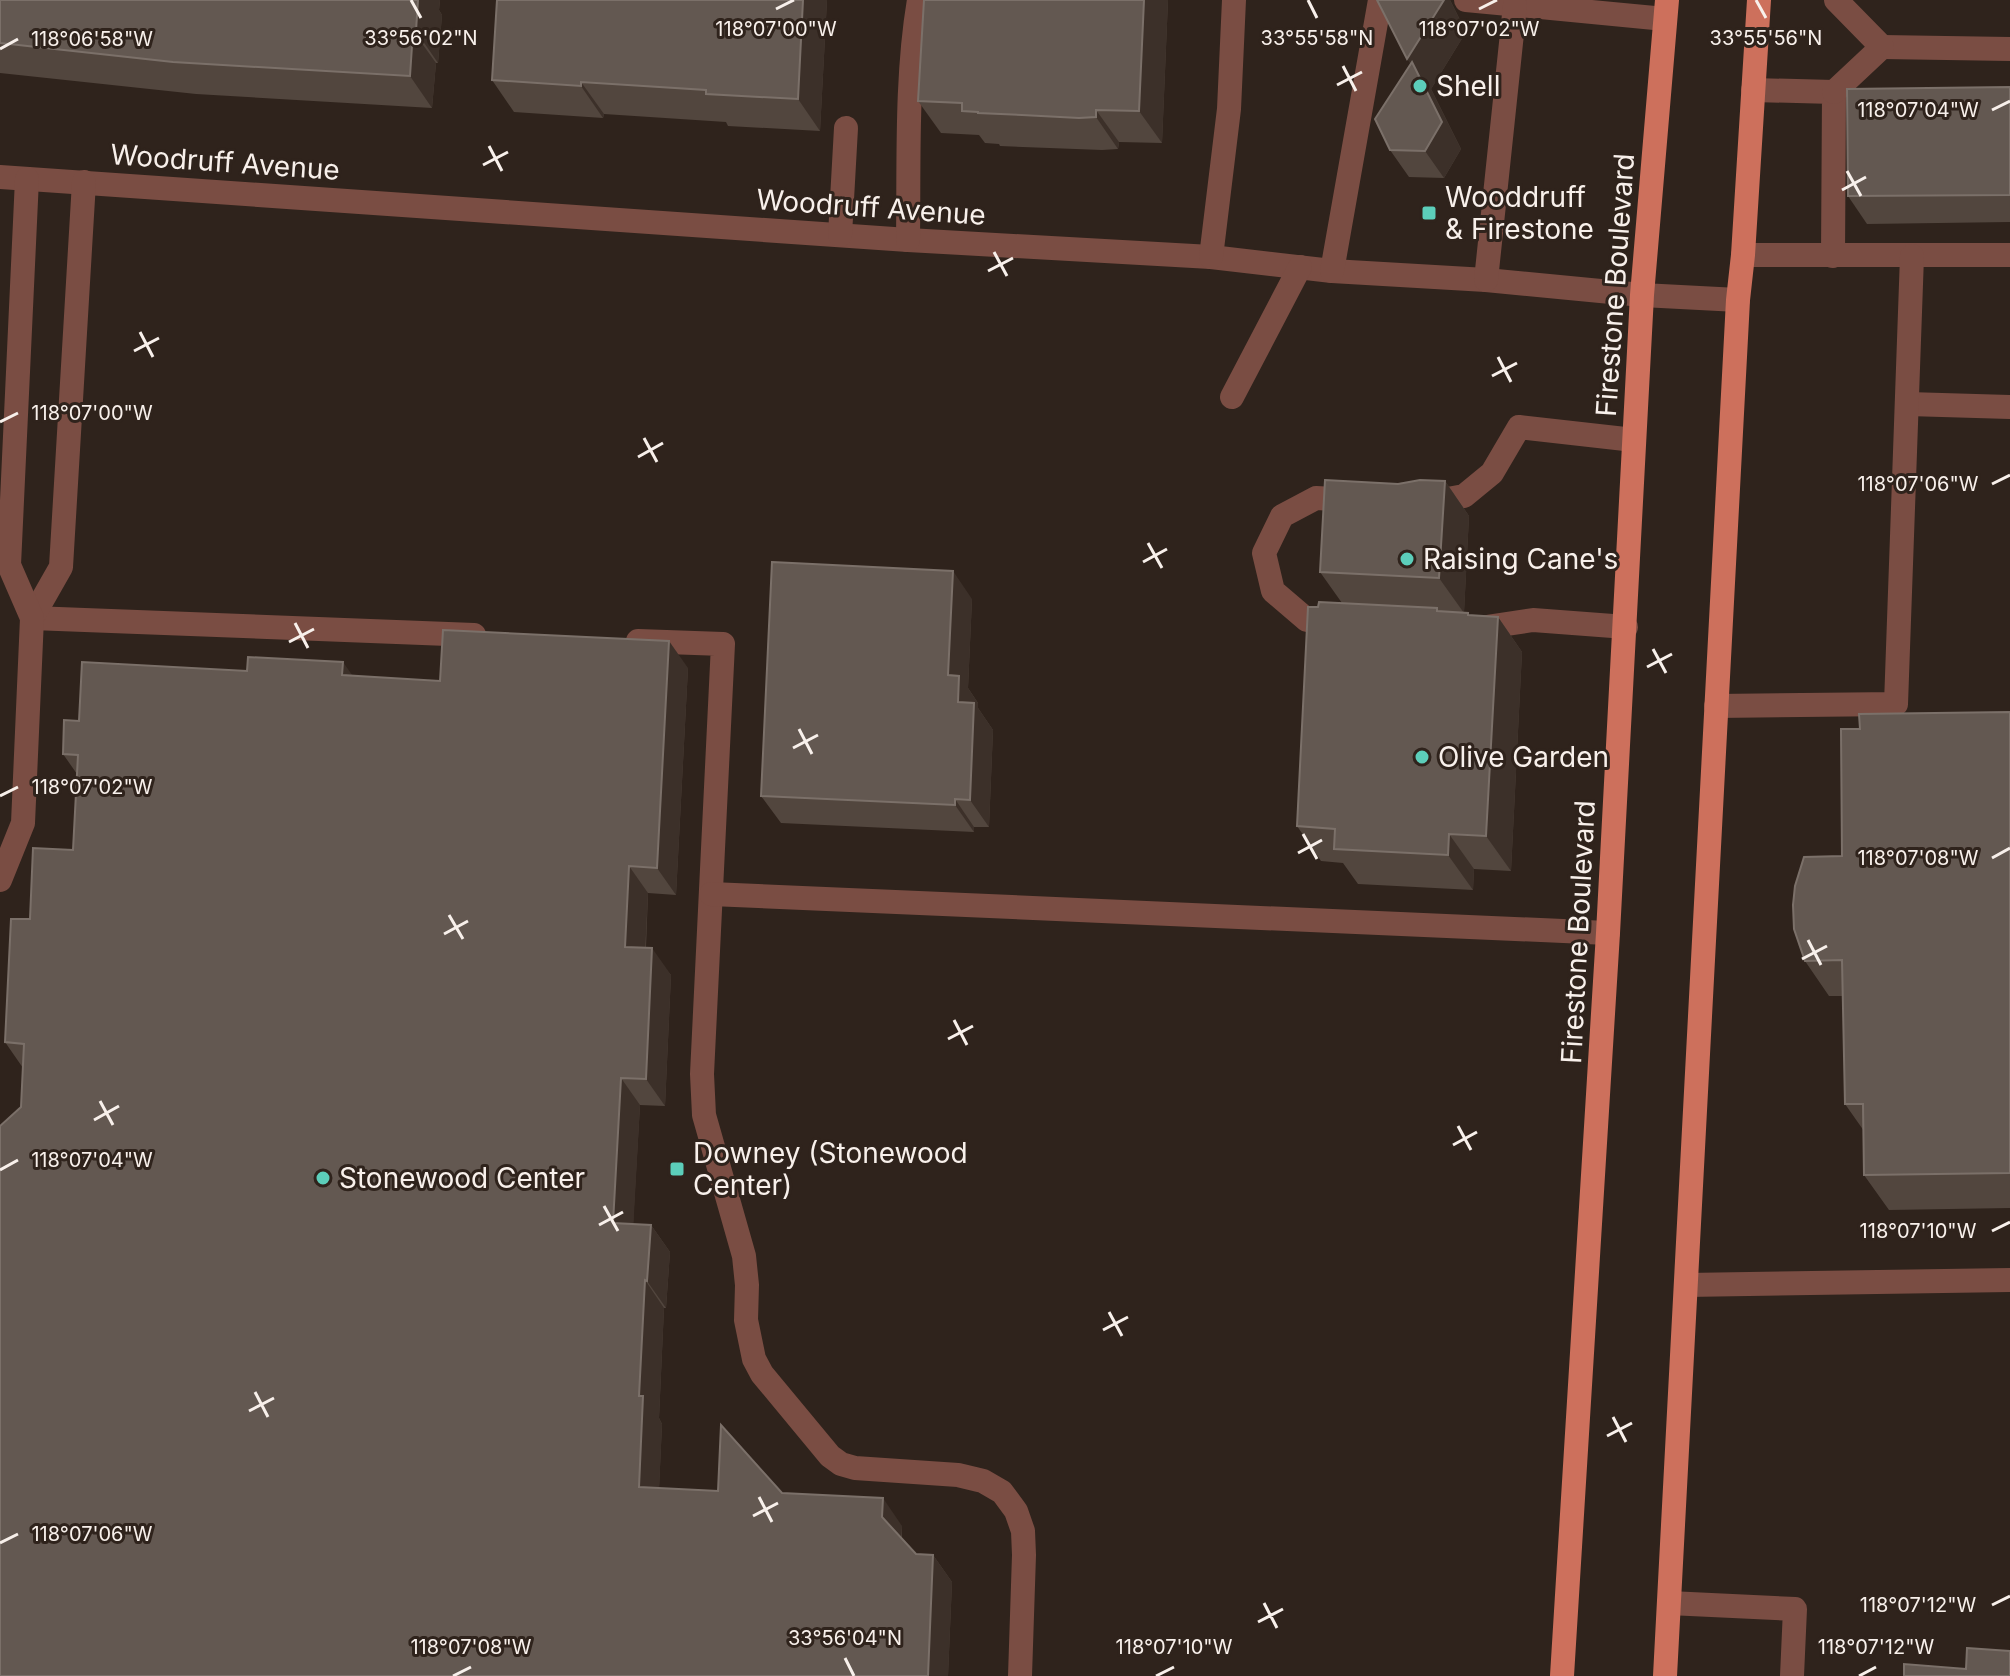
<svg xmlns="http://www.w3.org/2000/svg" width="2010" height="1676" font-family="Inter,sans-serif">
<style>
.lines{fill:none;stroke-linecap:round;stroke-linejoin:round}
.minor{stroke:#7a4d43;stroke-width:24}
.major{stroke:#cd705c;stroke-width:24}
.wall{fill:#52463e}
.shaded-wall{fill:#3c3029}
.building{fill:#635851;stroke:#7b7069;stroke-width:2}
.ticks{fill:none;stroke:#f8f0eb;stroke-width:3}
.poi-dot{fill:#5cceba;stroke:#2f231c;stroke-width:3}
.labels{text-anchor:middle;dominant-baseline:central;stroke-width:6;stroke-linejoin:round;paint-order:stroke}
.poi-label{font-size:28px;fill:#f8f0eb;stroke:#2f231c;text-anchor:start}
.street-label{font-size:28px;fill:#f8f0eb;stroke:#2f231c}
.ticks-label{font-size:20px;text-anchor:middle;fill:#f8f0eb;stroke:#2f231c;stroke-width:6;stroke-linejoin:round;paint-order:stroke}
</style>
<rect width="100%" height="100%" fill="#2f231c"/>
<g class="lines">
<g class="minor">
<path d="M 1466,0 L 1665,19"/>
<path d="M 1882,47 L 2010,49"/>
<path d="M 1753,90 L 1834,92 L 1833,256"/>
<path d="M 1834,92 L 1882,47 L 1836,0"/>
<path d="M 0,177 L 908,240 L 1211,257 L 1332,271 L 1486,280 L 1642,295 L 1738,300"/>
<path d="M 840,235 L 846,128"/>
<path d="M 908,240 C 909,162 906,76 919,0"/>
<path d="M 1743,255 L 2010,255"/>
<path d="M 1211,257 L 1229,109 L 1234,0"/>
<path d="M 1332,271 L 1380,0"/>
<path d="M 1486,280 L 1515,5"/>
<path d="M 1232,397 L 1300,267"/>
<path d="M 1908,404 L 2010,407"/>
<path d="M 1426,503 L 1464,496 L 1492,473 L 1519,427 L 1634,440"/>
<path d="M 32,618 L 474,635"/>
<path d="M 32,618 L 61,567 L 84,182"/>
<path d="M 1340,622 L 1307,620 L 1273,591 L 1264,553 L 1282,516 L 1316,498 L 1354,500"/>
<path d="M 1473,629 L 1533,620 L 1626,627"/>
<path d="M 638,641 L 723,644 L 702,1074 L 704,1115 L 744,1256 L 747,1285 L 746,1320 L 754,1359 L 762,1374 L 830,1456 L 841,1464 L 855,1468 L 958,1475 L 983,1481 L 1002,1492 L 1016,1511 L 1023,1531 L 1024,1555 L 1020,1676"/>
<path d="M 1716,706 L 1896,704 L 1912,256"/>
<path d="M 0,880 L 23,823 L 32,618 L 9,565 L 27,179"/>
<path d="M 711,894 L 1608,933"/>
<path d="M 1686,1285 L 2010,1280"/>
<path d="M 1669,1603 L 1795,1609 L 1792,1676"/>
</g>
<g class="major">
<path d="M 1562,1676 L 1608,933 L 1642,295 L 1667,0"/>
<path d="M 1665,1676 L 1738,300 L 1743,255 L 1759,0"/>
</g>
</g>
<g class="wall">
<path d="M 0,0 L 440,0 L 439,10 L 442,15 L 438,63 L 436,63 L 432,108 L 196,94 L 0,73 Z"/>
<path d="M 827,0 L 820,131 L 728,126 L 726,122 L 604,114 L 603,118 L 514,112 L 492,80 Z"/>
<path d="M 924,0 L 1168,0 L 1162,143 L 1119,142 L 1118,149 L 1102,150 L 1000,146 L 999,144 L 985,143 L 979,135 L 941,133 L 918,101 Z"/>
<path d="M 1377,0 L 1450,0 L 1466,32 L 1431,89 L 1461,149 L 1444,178 L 1409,177 L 1390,150 L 1411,64 Z"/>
<path d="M 2010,87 L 2010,222 L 1867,224 L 1848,196 Z"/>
<path d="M 1445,481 L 1469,516 L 1464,612 L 1468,613 L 1470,616 L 1498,617 L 1522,652 L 1511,871 L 1474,869 L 1473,890 L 1358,884 L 1343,863 L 1321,861 L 1297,826 L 1318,607 L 1342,603 L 1320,572 L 1398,484 Z"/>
<path d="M 972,599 L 968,688 L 978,703 L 978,708 L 993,730 L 989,827 L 974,827 L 974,832 L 781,823 L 761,796 Z"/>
<path d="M 688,668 L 676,895 L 648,893 L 646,947 L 671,975 L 665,1106 L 640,1105 L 633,1224 L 651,1225 L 670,1252 L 666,1308 L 664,1308 L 659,1418 L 662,1424 L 659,1488 L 782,1493 L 902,1526 L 902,1538 L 916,1554 L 933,1555 L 952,1582 L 948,1676 L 0,1676 L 23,1068 L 5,1042 L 30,919 L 73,850 L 77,774 L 63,754 L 79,721 L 353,676 L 440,681 Z"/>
<path d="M 2010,712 L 2010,1208 L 1889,1210 L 1864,1175 L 1864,1131 L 1845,1104 L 1843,996 L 1829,996 L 1805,961 L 1842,856 L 1860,729 Z"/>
</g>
<g class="shaded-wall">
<path d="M 418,0 L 440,0 L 439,10 L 442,15 L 438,63 L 416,31 Z"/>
<path d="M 803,0 L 827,0 L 820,131 L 798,99 Z"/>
<path d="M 1144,0 L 1168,0 L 1162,143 L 1139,111 Z"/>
<path d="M 1444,0 L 1450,0 L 1466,32 L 1431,89 L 1461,149 L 1444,178 L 1425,151 L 1419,76 L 1407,59 Z"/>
<path d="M 413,31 L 436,63 L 432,108 L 410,76 Z"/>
<path d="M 581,82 L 604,114 L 603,118 L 581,86 Z"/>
<path d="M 1096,110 L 1119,142 L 1118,149 L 1096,117 Z"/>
<path d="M 1445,481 L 1469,516 L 1464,613 L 1439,578 Z"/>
<path d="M 953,571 L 972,599 L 968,688 L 978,703 L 978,708 L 993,730 L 989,827 L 970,800 L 948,675 Z"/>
<path d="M 1498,617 L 1522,652 L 1511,871 L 1486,836 Z"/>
<path d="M 669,641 L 688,668 L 676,895 L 657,868 Z"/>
<path d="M 343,662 L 362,689 L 342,675 Z"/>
<path d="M 955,799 L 974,827 L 974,832 L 955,805 Z"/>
<path d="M 1449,834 L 1474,869 L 1473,890 L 1448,855 Z"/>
<path d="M 629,866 L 648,893 L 644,974 L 625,947 Z"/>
<path d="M 652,948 L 671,975 L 665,1106 L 646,1079 Z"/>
<path d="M 621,1078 L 640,1105 L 632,1250 L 613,1223 Z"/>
<path d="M 651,1225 L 670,1252 L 666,1308 L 647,1281 Z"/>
<path d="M 645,1280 L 664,1308 L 659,1418 L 662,1424 L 658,1514 L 639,1487 L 639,1396 Z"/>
<path d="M 883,1498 L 902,1526 L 901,1544 L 882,1517 Z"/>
<path d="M 933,1555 L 952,1582 L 948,1676 L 928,1676 Z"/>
</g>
<g class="building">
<path d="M 0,0 L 418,0 L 416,31 L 413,31 L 410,76 L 173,62 L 0,43 Z"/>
<path d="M 497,0 L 803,0 L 798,99 L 706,94 L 706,90 L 581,82 L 581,86 L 492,80 Z"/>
<path d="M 924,0 L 1144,0 L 1139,111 L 1096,110 L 1096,117 L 1079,118 L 1022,115 L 978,113 L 978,112 L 962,111 L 962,103 L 918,101 Z"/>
<path d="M 1377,0 L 1444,0 L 1407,59 Z"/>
<path d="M 1412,62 L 1442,122 L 1425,151 L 1390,150 L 1375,119 Z"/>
<path d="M 2010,87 L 2010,195 L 1848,196 L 1847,89 Z"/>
<path d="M 1325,480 L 1398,484 L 1420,480 L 1445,481 L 1439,578 L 1320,572 Z"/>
<path d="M 772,562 L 953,571 L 948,675 L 959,676 L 958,702 L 974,703 L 970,800 L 955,799 L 955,805 L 761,796 Z"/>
<path d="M 1319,602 L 1437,608 L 1437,611 L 1468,613 L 1468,615 L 1498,617 L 1486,836 L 1449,834 L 1448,855 L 1334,849 L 1335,829 L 1297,826 L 1308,607 L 1318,607 Z"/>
<path d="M 443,630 L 669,641 L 657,868 L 629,866 L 625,947 L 652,948 L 646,1079 L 621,1078 L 613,1223 L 651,1225 L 647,1281 L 645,1280 L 639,1396 L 643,1396 L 639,1487 L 718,1491 L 721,1425 L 782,1493 L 883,1498 L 882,1517 L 916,1554 L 933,1555 L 928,1676 L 0,1676 L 0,1126 L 21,1107 L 24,1044 L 5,1042 L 11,919 L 30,919 L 33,848 L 73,850 L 78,755 L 63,754 L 64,720 L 79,721 L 82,662 L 247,671 L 248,657 L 343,662 L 342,675 L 440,681 Z"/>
<path d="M 2010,712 L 2010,1173 L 1864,1175 L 1863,1104 L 1845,1104 L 1842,960 L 1805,961 L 1794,929 L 1793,905 L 1795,886 L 1804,857 L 1842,856 L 1841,729 L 1860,729 L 1859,714 Z"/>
<path d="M 1967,1648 L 2010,1651 L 2010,1676 L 1904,1676 L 1904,1664 L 1966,1669 Z"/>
</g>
<path class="ticks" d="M 411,0 L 421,18M 1308,0 L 1317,18M 1756,0 L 1766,18M 776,9 L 794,0M 1479,9 L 1497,0M 0,49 L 18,39M 1343,66 L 1356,91M 1337,85 L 1362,72M 1992,110 L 2010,101M 489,146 L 502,171M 483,165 L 508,152M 1847,171 L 1861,196M 1842,190 L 1866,177M 994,252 L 1007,276M 988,271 L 1013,258M 140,332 L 153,357M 134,351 L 159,338M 1498,357 L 1511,382M 1492,376 L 1517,363M 0,422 L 18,413M 644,438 L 657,462M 638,457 L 663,443M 1992,484 L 2010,475M 1148,543 L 1162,568M 1143,562 L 1167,549M 295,623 L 308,648M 289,642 L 314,629M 1653,649 L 1666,673M 1647,667 L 1672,654M 799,729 L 812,754M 793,748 L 818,735M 0,796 L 18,787M 1303,834 L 1317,859M 1298,853 L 1322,840M 1992,858 L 2010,848M 449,915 L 463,939M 444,934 L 468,921M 1808,940 L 1821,965M 1802,959 L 1827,946M 954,1020 L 967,1045M 948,1039 L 973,1026M 100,1101 L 113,1125M 94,1120 L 119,1106M 1458,1126 L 1471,1150M 1453,1145 L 1477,1132M 0,1170 L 18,1160M 604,1206 L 618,1231M 599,1225 L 623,1212M 1992,1231 L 2010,1222M 1109,1312 L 1122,1336M 1103,1330 L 1128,1317M 255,1392 L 268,1417M 249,1411 L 274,1398M 1613,1417 L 1626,1442M 1607,1436 L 1632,1423M 759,1497 L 772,1522M 753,1516 L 778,1503M 0,1543 L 18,1534M 1264,1603 L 1277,1628M 1992,1605 L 2010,1596M 1258,1622 L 1283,1609M 845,1658 L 854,1676M 453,1676 L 471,1667M 1156,1676 L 1174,1667M 1859,1676 L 1876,1667"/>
<g class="poi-dot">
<circle cx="1420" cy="86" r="8"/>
<rect x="1421" y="205" width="16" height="16" rx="4"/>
<circle cx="1407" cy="559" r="8"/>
<circle cx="1422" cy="757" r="8"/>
<rect x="669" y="1161" width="16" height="16" rx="4"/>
<circle cx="323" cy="1178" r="8"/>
</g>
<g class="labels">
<g class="poi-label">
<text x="1436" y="86">Shell</text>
<text x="1445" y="197">Wooddruff<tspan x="1445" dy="32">&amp; Firestone</tspan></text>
<text x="1423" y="559">Raising Cane's</text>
<text x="1438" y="757">Olive Garden</text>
<text x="693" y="1153">Downey (Stonewood<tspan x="693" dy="32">Center)</tspan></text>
<text x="339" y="1178">Stonewood Center</text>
</g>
<g class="street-label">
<text transform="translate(225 162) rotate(4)">Woodruff Avenue</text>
<text transform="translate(871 207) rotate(4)">Woodruff Avenue</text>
<text transform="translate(1615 285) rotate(-86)">Firestone Boulevard</text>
<text transform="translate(1578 932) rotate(-87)">Firestone Boulevard</text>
</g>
</g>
<g class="ticks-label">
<text x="776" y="36">118°07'00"W</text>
<text x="1479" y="36">118°07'02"W</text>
<text x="421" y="45">33°56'02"N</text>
<text x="1317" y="45">33°55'58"N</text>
<text x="1766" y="45">33°55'56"N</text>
<text x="92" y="46">118°06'58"W</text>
<text x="1918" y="117">118°07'04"W</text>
<text x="92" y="420">118°07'00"W</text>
<text x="1918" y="491">118°07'06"W</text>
<text x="92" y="794">118°07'02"W</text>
<text x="1918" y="865">118°07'08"W</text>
<text x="92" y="1167">118°07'04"W</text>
<text x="1918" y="1238">118°07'10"W</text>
<text x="92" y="1541">118°07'06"W</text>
<text x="1918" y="1612">118°07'12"W</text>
<text x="845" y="1645">33°56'04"N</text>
<text x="471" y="1654">118°07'08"W</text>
<text x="1174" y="1654">118°07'10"W</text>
<text x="1876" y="1654">118°07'12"W</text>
</g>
</svg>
